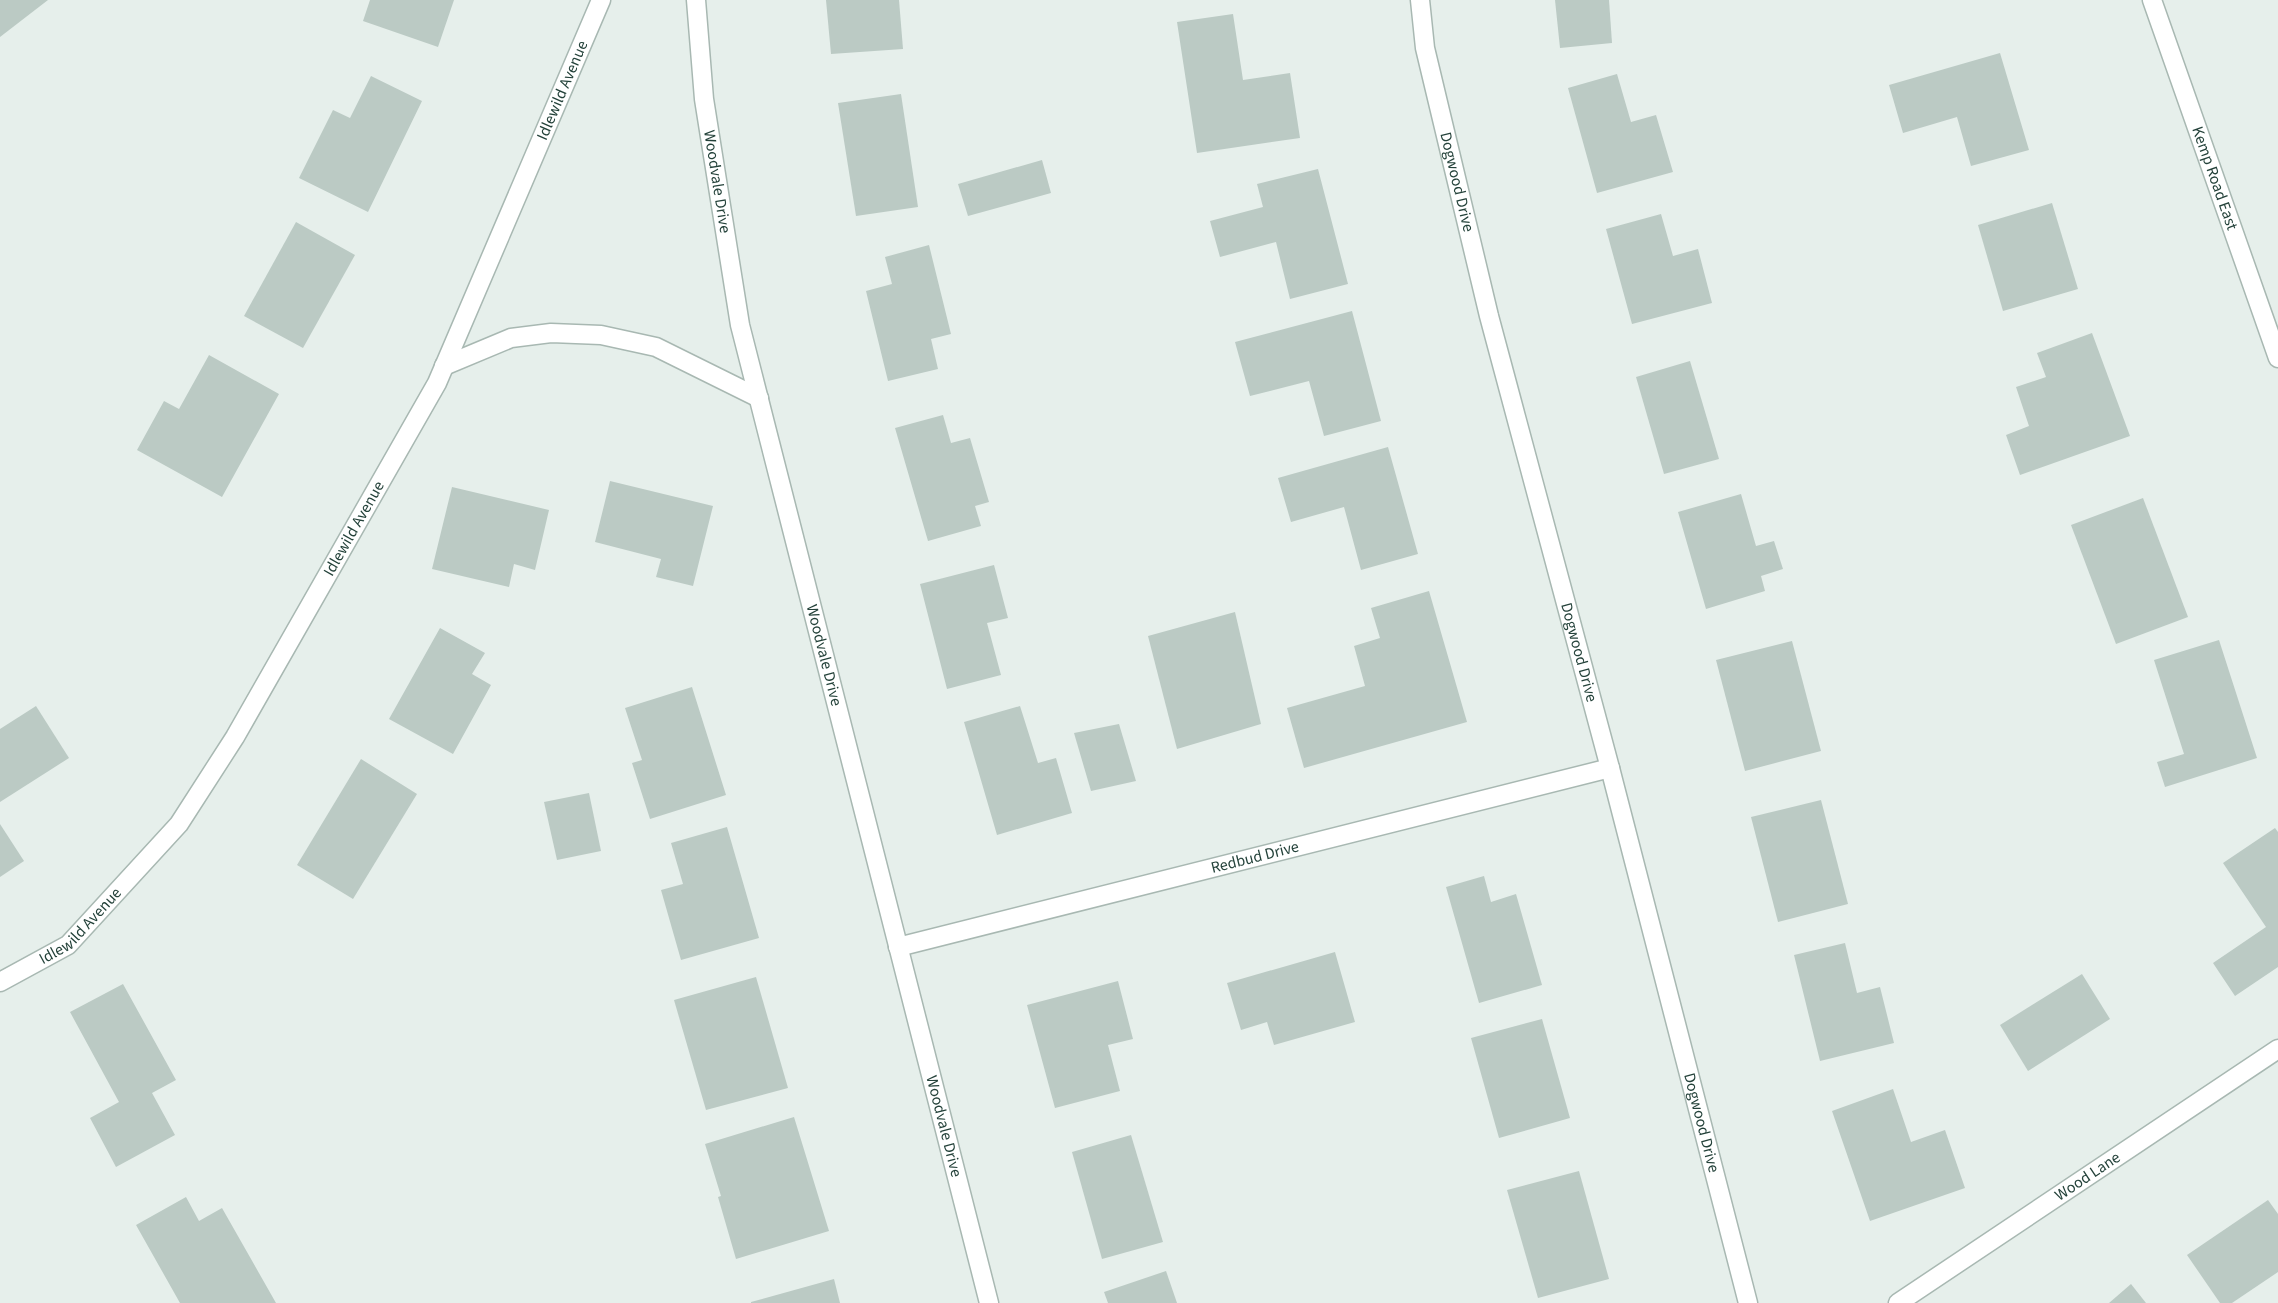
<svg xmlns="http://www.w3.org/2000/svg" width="2278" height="1303" font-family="'Source Sans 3',sans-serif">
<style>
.building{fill:#bbcac4}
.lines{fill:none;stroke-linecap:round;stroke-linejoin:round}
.street-casing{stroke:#a8b8b2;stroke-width:21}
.street{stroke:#fff;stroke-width:18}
.labels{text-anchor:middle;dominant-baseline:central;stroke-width:4.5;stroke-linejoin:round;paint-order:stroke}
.street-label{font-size:16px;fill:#24423a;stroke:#f7fbf9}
</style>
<rect width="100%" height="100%" fill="#e6efeb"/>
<g class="building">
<path d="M 0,0 L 48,0 L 0,37 Z"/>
<path d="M 370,0 L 454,0 L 438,47 L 363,21 Z"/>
<path d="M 826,0 L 899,0 L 903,49 L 831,54 Z"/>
<path d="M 1555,0 L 1609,0 L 1612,43 L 1560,48 Z"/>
<path d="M 1233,14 L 1243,80 L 1290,73 L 1300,138 L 1197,153 L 1177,22 Z"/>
<path d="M 2000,53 L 2029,150 L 1971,166 L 1957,117 L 1903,133 L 1889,85 Z"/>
<path d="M 1617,74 L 1631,122 L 1656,115 L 1673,172 L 1597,193 L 1568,88 Z"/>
<path d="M 371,76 L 422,101 L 368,212 L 299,178 L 333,110 L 350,118 Z"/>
<path d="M 901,94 L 918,207 L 856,216 L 838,103 Z"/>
<path d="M 1042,160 L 1051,193 L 968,216 L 958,184 Z"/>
<path d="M 1318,169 L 1348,284 L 1290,299 L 1276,242 L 1220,257 L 1210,221 L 1263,207 L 1257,184 Z"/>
<path d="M 2052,203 L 2078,289 L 2003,311 L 1978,225 Z"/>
<path d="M 1661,214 L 1673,256 L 1698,249 L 1712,303 L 1632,324 L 1606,229 Z"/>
<path d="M 296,222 L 355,255 L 303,348 L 244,316 Z"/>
<path d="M 929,245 L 951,334 L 931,339 L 938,369 L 888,381 L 866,291 L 892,284 L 885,257 Z"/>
<path d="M 1352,311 L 1381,421 L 1324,436 L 1309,381 L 1250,396 L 1235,342 Z"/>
<path d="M 2092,333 L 2130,436 L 2020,475 L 2006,435 L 2029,426 L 2016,387 L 2046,377 L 2037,353 Z"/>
<path d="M 209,355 L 279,394 L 222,497 L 137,450 L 164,401 L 179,409 Z"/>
<path d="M 1690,361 L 1719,459 L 1664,474 L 1636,377 Z"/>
<path d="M 943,415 L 951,443 L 970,438 L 989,502 L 975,506 L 981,526 L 928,541 L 895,428 Z"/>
<path d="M 1388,447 L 1418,554 L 1361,570 L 1344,507 L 1291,522 L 1278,478 Z"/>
<path d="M 610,481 L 713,506 L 693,586 L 656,577 L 661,559 L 595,542 Z"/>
<path d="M 452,487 L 549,510 L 535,570 L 514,564 L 509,587 L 432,569 Z"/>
<path d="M 1741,494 L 1756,546 L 1774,541 L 1783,569 L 1761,576 L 1765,591 L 1706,609 L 1678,512 Z"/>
<path d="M 2143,498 L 2188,617 L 2116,644 L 2071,525 Z"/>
<path d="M 994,565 L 1008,618 L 987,623 L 1001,675 L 947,689 L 920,584 Z"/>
<path d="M 1429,591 L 1467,722 L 1304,768 L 1287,708 L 1365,686 L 1354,646 L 1380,638 L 1371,608 Z"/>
<path d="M 1235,612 L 1261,724 L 1177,749 L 1148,636 Z"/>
<path d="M 440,628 L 485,653 L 472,674 L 491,685 L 453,754 L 389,719 Z"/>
<path d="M 2219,640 L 2257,758 L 2165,787 L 2157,762 L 2184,754 L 2154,660 Z"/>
<path d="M 1792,641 L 1821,751 L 1745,771 L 1716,660 Z"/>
<path d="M 692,687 L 726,795 L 650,819 L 632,763 L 642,760 L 625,708 Z"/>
<path d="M 36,706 L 69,758 L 0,802 L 0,729 Z"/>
<path d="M 1020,706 L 1038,763 L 1056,758 L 1072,813 L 997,835 L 964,722 Z"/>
<path d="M 1119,724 L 1136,781 L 1091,791 L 1074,733 Z"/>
<path d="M 361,759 L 417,794 L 353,899 L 297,865 Z"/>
<path d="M 589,793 L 601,851 L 557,860 L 544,802 Z"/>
<path d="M 1821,800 L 1848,904 L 1778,922 L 1751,817 Z"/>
<path d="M 0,824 L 24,861 L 0,877 Z"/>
<path d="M 727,827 L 759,938 L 681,960 L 661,890 L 683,884 L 671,843 Z"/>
<path d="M 2275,828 L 2278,832 L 2278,967 L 2235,996 L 2213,963 L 2266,927 L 2223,863 Z"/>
<path d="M 1484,876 L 1491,902 L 1516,894 L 1542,985 L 1479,1003 L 1446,887 Z"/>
<path d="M 1845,943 L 1857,993 L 1880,987 L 1894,1043 L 1820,1061 L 1794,955 Z"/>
<path d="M 1335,952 L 1355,1022 L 1274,1045 L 1267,1022 L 1241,1030 L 1227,983 Z"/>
<path d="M 2082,974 L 2110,1019 L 2028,1071 L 2000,1025 Z"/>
<path d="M 756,977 L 788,1088 L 706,1110 L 674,1000 Z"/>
<path d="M 1118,981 L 1133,1039 L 1108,1045 L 1120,1091 L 1055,1108 L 1027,1005 Z"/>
<path d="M 123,984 L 176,1080 L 152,1093 L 175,1135 L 116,1167 L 90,1118 L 119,1102 L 70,1012 Z"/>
<path d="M 1542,1019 L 1570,1118 L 1499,1138 L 1471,1038 Z"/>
<path d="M 1893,1089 L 1911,1142 L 1945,1130 L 1965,1188 L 1870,1221 L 1832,1111 Z"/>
<path d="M 794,1117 L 829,1231 L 736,1259 L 718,1197 L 721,1196 L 705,1144 Z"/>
<path d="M 1131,1135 L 1163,1242 L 1102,1259 L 1072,1152 Z"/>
<path d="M 1579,1171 L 1609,1279 L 1538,1298 L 1507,1190 Z"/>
<path d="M 186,1197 L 199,1221 L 222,1208 L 276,1303 L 180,1303 L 136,1225 Z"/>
<path d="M 2268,1200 L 2278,1214 L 2278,1272 L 2232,1303 L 2220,1303 L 2187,1255 Z"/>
<path d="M 1166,1271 L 1177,1303 L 1108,1303 L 1104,1292 Z"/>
<path d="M 834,1279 L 840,1303 L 751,1303 L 751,1302 Z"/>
<path d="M 2131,1284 L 2146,1303 L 2109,1303 Z"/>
</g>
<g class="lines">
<defs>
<g id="street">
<path id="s1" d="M 696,0 L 704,99 L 740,325 L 989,1303"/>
<path id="s2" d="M 1420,0 L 1425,48 L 1489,316 L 1610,768 L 1748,1303"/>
<path id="s3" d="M 2152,0 L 2278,358"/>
<path d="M 444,366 L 511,338 L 551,333 L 601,335 L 656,347 L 759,398"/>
<path id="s4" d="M 898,947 L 1610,768"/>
<path id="s5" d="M 0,982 L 68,945 L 179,824 L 235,737 L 437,383 L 601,0"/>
<path id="s6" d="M 1898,1303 L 2278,1049"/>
</g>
</defs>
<use href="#street" class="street-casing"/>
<use href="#street" class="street"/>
</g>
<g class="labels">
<g class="street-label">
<text stroke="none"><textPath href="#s5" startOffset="1071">Idlewild Avenue</textPath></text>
<text stroke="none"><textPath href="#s3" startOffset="189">Kemp Road East</textPath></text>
<text stroke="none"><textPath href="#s1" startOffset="183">Woodvale Drive</textPath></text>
<text stroke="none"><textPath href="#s2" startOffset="186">Dogwood Drive</textPath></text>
<text stroke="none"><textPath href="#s5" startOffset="585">Idlewild Avenue</textPath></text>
<text stroke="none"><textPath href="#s2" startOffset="672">Dogwood Drive</textPath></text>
<text stroke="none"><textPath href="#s1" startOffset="669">Woodvale Drive</textPath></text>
<text stroke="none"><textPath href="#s4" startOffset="368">Redbud Drive</textPath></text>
<text stroke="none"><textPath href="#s5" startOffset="99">Idlewild Avenue</textPath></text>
<text stroke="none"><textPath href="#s2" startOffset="1158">Dogwood Drive</textPath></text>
<text stroke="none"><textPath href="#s1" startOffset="1155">Woodvale Drive</textPath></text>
<text stroke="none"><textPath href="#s6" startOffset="228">Wood Lane</textPath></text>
</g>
</g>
</svg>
